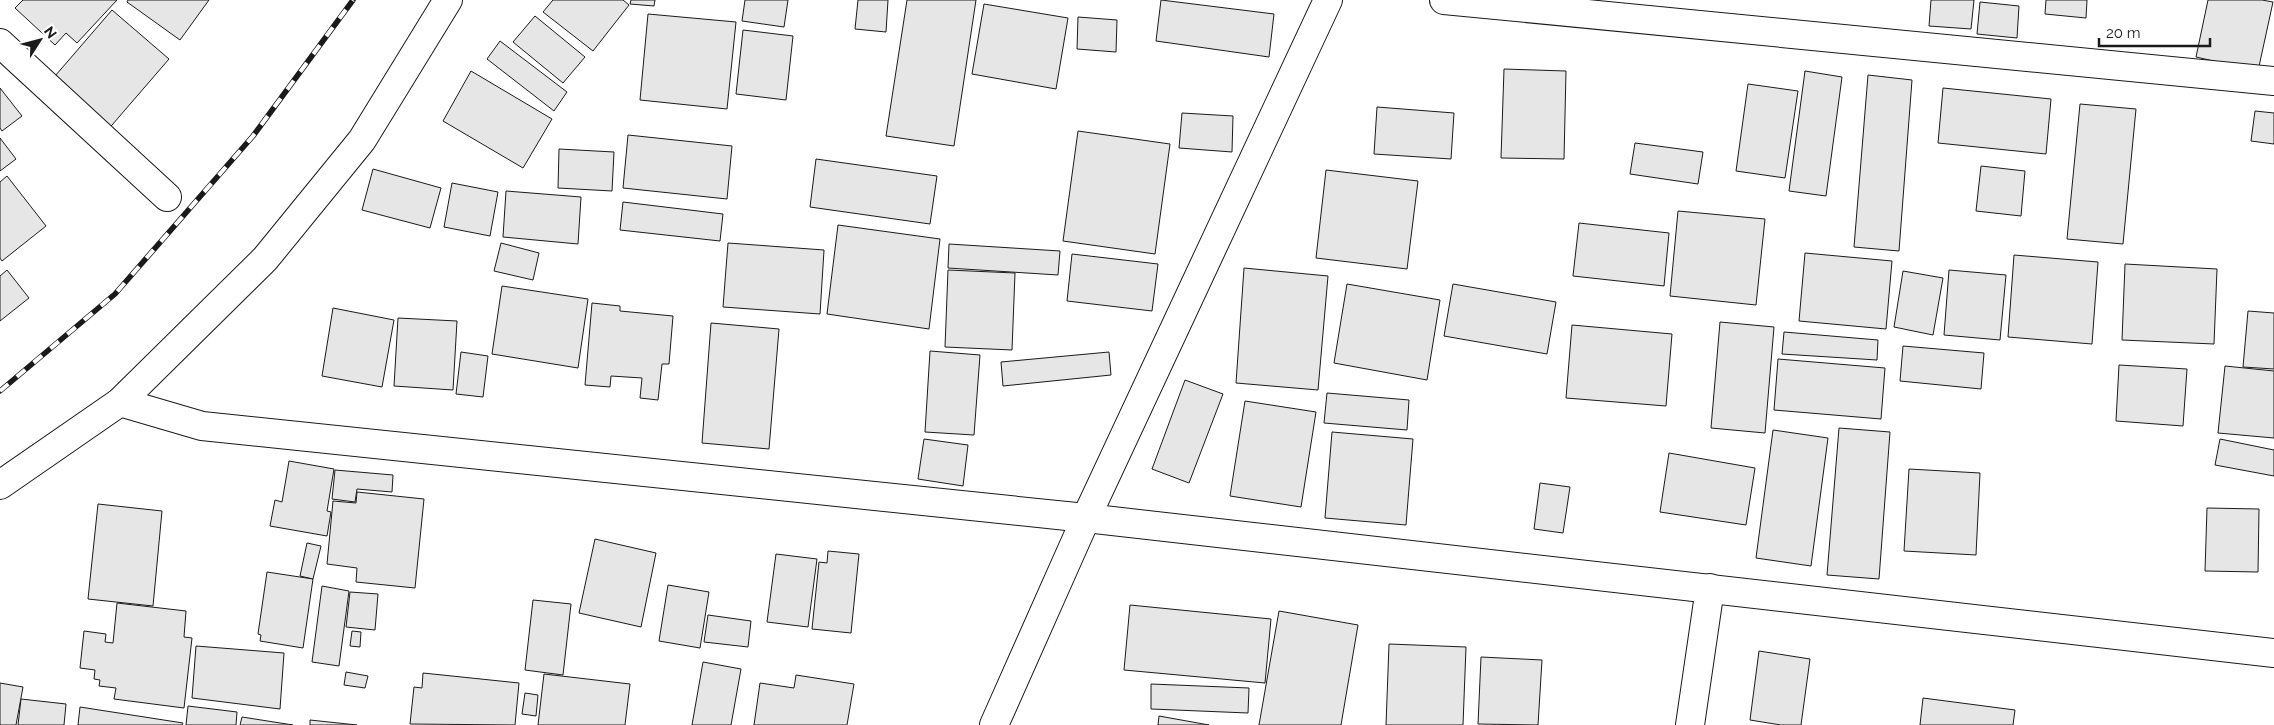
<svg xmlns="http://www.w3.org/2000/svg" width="2274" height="725" font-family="Raleway,sans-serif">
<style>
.building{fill:#e6e6e6;stroke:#1a1a1a}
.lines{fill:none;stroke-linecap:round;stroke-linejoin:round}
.minor-casing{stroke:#1a1a1a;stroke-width:30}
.minor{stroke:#fff;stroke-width:28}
.rail-casing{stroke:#1a1a1a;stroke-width:5.5}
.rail{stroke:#fff;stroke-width:4;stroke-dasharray:11;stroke-linecap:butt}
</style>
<rect width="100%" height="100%" fill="#fff"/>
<g class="building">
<path d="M 23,0 L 117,0 L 77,43 L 66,33 L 55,45 L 15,8 Z"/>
<path d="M 128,0 L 209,0 L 180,40 L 127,2 Z"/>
<path d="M 553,0 L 623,0 L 629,5 L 593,51 L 543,12 Z"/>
<path d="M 631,0 L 655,0 L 654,6 L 630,4 Z"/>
<path d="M 745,0 L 788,0 L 784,27 L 742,21 Z"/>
<path d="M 858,0 L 888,0 L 886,32 L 855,29 Z"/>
<path d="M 907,0 L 976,0 L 954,146 L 886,136 Z"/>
<path d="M 1161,0 L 1274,14 L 1269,57 L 1156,41 Z"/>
<path d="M 1931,0 L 1974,0 L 1971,29 L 1929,26 Z"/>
<path d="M 2046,0 L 2087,0 L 2086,18 L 2045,14 Z"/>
<path d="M 2208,0 L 2262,0 L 2273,2 L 2258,71 L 2196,57 Z"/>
<path d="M 1980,2 L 2019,6 L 2017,38 L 1977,34 Z"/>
<path d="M 984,4 L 1068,18 L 1056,89 L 972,74 Z"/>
<path d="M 112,10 L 169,59 L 106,132 L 49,83 Z"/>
<path d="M 648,14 L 736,22 L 727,109 L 640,100 Z"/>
<path d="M 535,16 L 585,57 L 563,83 L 513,42 Z"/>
<path d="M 1078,17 L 1117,20 L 1116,52 L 1077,49 Z"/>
<path d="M 743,30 L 793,36 L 786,100 L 736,94 Z"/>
<path d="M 500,41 L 567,92 L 554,111 L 487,59 Z"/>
<path d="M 1504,69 L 1566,71 L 1564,159 L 1501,158 Z"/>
<path d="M 471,71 L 552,119 L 523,168 L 443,121 Z"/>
<path d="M 1805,71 L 1842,77 L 1826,196 L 1789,191 Z"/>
<path d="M 1868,75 L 1912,80 L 1899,251 L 1854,247 Z"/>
<path d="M 1748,84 L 1798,91 L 1785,178 L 1736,171 Z"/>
<path d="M 0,88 L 22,116 L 2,131 L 0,128 Z"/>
<path d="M 1943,88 L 2051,99 L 2046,154 L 1938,143 Z"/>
<path d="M 2080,104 L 2136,109 L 2123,244 L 2067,239 Z"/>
<path d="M 1377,107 L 1454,113 L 1451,159 L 1374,154 Z"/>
<path d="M 2255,111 L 2274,113 L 2274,144 L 2251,141 Z"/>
<path d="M 1182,113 L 1233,116 L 1232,152 L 1179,148 Z"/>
<path d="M 1078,131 L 1170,144 L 1155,254 L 1063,241 Z"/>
<path d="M 628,135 L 732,146 L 727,199 L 623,188 Z"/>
<path d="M 0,138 L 16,159 L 0,171 Z"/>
<path d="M 1635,143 L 1703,152 L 1698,184 L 1630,174 Z"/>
<path d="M 559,149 L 614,152 L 612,191 L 558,188 Z"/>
<path d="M 816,159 L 937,176 L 930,224 L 810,207 Z"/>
<path d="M 1981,166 L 2025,171 L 2021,216 L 1976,211 Z"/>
<path d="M 373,169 L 441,188 L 430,228 L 362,210 Z"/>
<path d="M 1326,170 L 1418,181 L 1407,269 L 1316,258 Z"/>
<path d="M 7,176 L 46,226 L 2,261 L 0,258 L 0,182 Z"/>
<path d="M 452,183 L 498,192 L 490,236 L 444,227 Z"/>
<path d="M 506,191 L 581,197 L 578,244 L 503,237 Z"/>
<path d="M 623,202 L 723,214 L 720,241 L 620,230 Z"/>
<path d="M 1678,211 L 1765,219 L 1756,305 L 1670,296 Z"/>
<path d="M 1579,223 L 1669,233 L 1664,286 L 1573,276 Z"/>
<path d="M 838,225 L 940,239 L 929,329 L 827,314 Z"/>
<path d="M 501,243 L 539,253 L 533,280 L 494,271 Z"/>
<path d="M 728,243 L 824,250 L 820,314 L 723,307 Z"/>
<path d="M 949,244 L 1060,251 L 1058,275 L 948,268 Z"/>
<path d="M 1805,253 L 1892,261 L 1886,329 L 1799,321 Z"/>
<path d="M 1072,254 L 1158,264 L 1152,311 L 1067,301 Z"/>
<path d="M 2014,255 L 2098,262 L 2092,344 L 2008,337 Z"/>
<path d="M 2125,264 L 2217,269 L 2214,344 L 2122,340 Z"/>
<path d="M 1244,268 L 1328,276 L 1318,390 L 1236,383 Z"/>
<path d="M 7,270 L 29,298 L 0,321 L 0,276 Z"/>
<path d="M 948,270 L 1015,273 L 1012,350 L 945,347 Z"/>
<path d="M 1949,270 L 2006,275 L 2000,340 L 1944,335 Z"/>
<path d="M 1903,271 L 1943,278 L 1933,335 L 1894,327 Z"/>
<path d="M 1347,284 L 1440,300 L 1427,380 L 1334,363 Z"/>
<path d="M 1453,284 L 1556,302 L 1547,354 L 1444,336 Z"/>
<path d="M 502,286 L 588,299 L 578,368 L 492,354 Z"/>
<path d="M 592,303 L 620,306 L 620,311 L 673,316 L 669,364 L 662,364 L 658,400 L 640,398 L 642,378 L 611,376 L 610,387 L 585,385 Z"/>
<path d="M 333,308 L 394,320 L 382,387 L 322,376 Z"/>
<path d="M 2248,311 L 2274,313 L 2274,369 L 2243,367 Z"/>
<path d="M 398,318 L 457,321 L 453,390 L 394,386 Z"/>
<path d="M 1720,322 L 1774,327 L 1765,433 L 1711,428 Z"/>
<path d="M 711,323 L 779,329 L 769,449 L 702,443 Z"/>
<path d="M 1572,325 L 1672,334 L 1666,406 L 1566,398 Z"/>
<path d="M 1784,332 L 1878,340 L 1877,360 L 1782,354 Z"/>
<path d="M 1903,346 L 1984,353 L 1981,389 L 1900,381 Z"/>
<path d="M 930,351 L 980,355 L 974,435 L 925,432 Z"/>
<path d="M 461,352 L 488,356 L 483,397 L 456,394 Z"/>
<path d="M 1109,352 L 1111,375 L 1003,386 L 1001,362 Z"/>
<path d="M 1778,359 L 1885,368 L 1881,419 L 1774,410 Z"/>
<path d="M 2119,365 L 2187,369 L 2183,426 L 2116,421 Z"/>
<path d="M 2225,366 L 2274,371 L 2274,438 L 2218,433 Z"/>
<path d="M 1185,380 L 1223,394 L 1189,483 L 1152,469 Z"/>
<path d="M 1327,393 L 1409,400 L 1407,430 L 1324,423 Z"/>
<path d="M 1245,401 L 1316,412 L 1301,507 L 1230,496 Z"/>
<path d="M 1839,428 L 1890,432 L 1879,579 L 1827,575 Z"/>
<path d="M 1773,430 L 1828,438 L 1811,566 L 1756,558 Z"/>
<path d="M 1332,432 L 1413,439 L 1406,525 L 1325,518 Z"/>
<path d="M 924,439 L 968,445 L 963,486 L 918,479 Z"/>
<path d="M 2220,439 L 2274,450 L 2274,476 L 2215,465 Z"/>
<path d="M 1669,453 L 1755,468 L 1746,525 L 1660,512 Z"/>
<path d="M 289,461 L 334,469 L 327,511 L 331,512 L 327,536 L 270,526 L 275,500 L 282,502 Z"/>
<path d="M 1909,469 L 1980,473 L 1976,555 L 1904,551 Z"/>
<path d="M 335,470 L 393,475 L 392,492 L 357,489 L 355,502 L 332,499 Z"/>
<path d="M 1540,483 L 1570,487 L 1563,533 L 1534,529 Z"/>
<path d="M 357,492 L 424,499 L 415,588 L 356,582 L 357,568 L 327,564 L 333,501 L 356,503 Z"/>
<path d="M 98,504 L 162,511 L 153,606 L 88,599 Z"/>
<path d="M 2207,508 L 2259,509 L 2258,572 L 2205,571 Z"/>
<path d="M 595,539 L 656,553 L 641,627 L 579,613 Z"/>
<path d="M 307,543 L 321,546 L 313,579 L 300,576 Z"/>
<path d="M 828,551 L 859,554 L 851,633 L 812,629 L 819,562 L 827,563 Z"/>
<path d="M 776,554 L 817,559 L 808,627 L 767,622 Z"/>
<path d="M 267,572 L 313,579 L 303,648 L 260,641 L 261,635 L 258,634 Z"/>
<path d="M 668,585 L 709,592 L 700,648 L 659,641 Z"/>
<path d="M 322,586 L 349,591 L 339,666 L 312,662 Z"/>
<path d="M 350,592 L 378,594 L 375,630 L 346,627 Z"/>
<path d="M 533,600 L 571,604 L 563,675 L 525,670 Z"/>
<path d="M 117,603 L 186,611 L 184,637 L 192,638 L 184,708 L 114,699 L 116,688 L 99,686 L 100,680 L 94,679 L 95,670 L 80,668 L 84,631 L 106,634 L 105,642 L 113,643 Z"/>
<path d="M 1130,605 L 1271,619 L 1265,683 L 1124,670 Z"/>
<path d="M 1279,611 L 1358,625 L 1341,725 L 1259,725 Z"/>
<path d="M 708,615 L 751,621 L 748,647 L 704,642 Z"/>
<path d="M 352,631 L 361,632 L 360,647 L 350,646 Z"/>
<path d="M 1389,644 L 1466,647 L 1463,725 L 1386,725 Z"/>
<path d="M 196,646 L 284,653 L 280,709 L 192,698 Z"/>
<path d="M 1759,651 L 1810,659 L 1801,725 L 1781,725 L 1750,720 Z"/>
<path d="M 1481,657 L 1542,660 L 1538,725 L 1478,724 Z"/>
<path d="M 703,662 L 741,669 L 731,725 L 692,725 Z"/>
<path d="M 346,672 L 368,676 L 365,688 L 344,685 Z"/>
<path d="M 423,673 L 519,683 L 515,725 L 410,724 L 414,687 L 422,688 Z"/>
<path d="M 544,674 L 630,684 L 625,725 L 538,725 Z"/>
<path d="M 796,675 L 854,684 L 847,725 L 754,725 L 760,683 L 794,688 Z"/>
<path d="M 0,683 L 23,687 L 16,725 L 0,725 Z"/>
<path d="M 1151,684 L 1249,688 L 1248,713 L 1151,709 Z"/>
<path d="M 525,693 L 538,695 L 536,716 L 522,714 Z"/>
<path d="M 1923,698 L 2015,710 L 2013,725 L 1920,725 Z"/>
<path d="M 21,699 L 66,704 L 64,725 L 18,725 Z"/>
<path d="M 188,706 L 237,712 L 236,725 L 186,725 Z"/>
<path d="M 80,707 L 183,723 L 182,725 L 78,725 Z"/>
<path d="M 1159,716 L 1209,725 L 1158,725 Z"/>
<path d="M 242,717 L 293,725 L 240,725 Z"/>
<path d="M 310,720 L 357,725 L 310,725 Z"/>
</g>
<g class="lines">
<defs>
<g id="minor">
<path d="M 1444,0 L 2274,81"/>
<path d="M 0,43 L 167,197"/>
<path d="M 120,402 L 202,426 L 1086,518 L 2274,653"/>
<path d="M 0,485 L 120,402 L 265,259 L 362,140 L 448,0"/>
<path d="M 994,725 L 1086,518 L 1328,0"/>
<path d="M 1690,725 L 1710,588"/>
</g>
</defs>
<use href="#minor" class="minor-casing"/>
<use href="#minor" class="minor"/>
<defs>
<path id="rail" d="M 0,391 L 115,294 L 253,136 L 353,0"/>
</defs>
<use href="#rail" class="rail-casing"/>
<use href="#rail" class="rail"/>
</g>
<g transform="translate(40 40) rotate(54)" stroke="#ffffff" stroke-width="4" paint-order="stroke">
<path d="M0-4L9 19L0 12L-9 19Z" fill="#1a1a1a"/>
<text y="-8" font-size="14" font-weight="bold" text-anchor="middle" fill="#1a1a1a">N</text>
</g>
<path d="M2099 38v8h111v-8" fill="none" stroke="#1a1a1a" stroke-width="2.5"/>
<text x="2106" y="38" font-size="15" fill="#1a1a1a" stroke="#ffffff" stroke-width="4" paint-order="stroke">20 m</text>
</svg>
